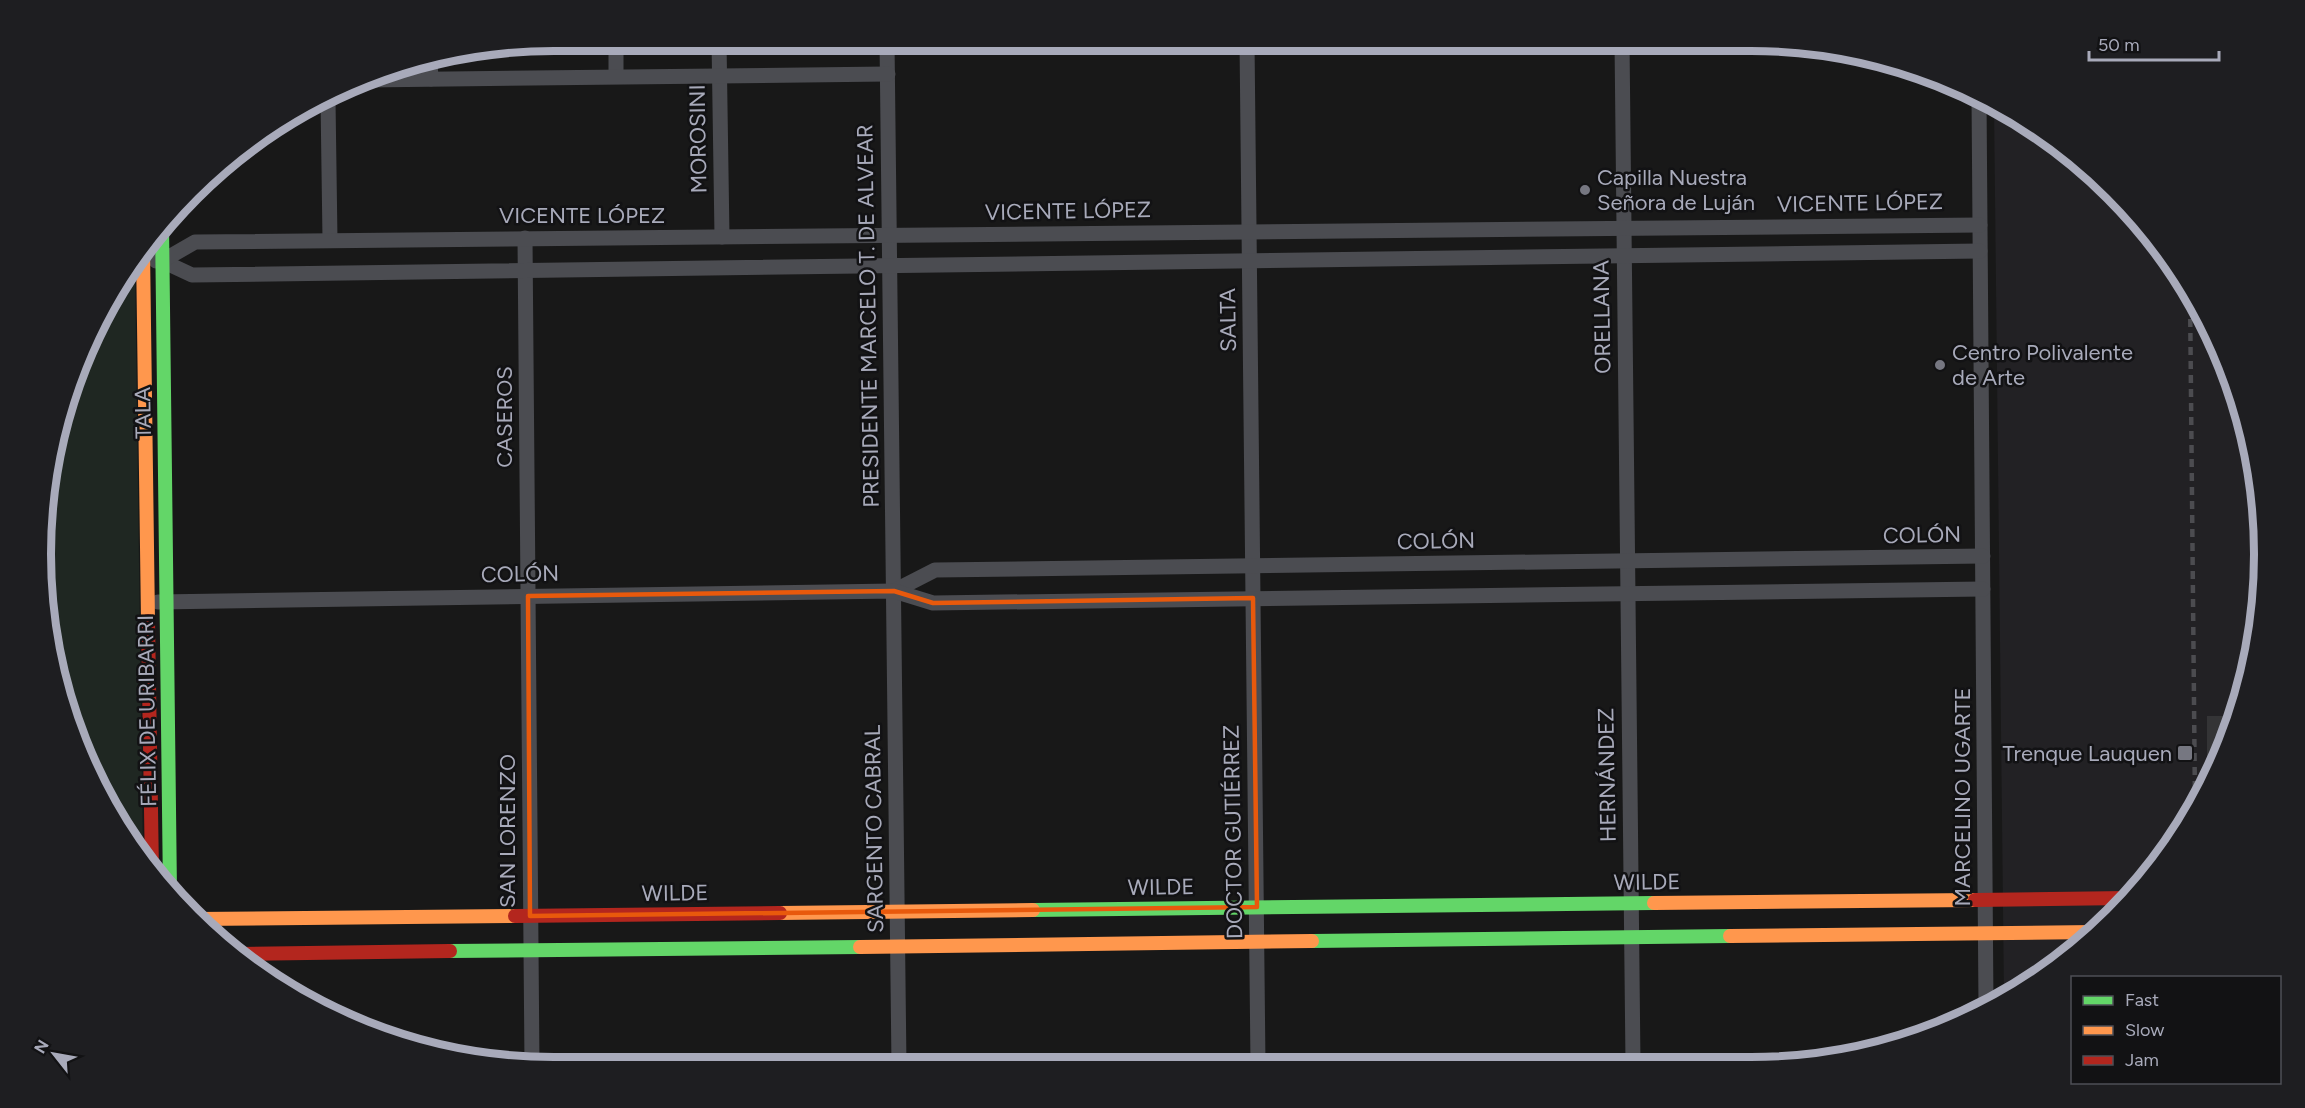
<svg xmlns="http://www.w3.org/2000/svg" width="2305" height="1108" font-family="Figtree,sans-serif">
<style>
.built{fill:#222124}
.green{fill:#1f2722}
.building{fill:#343436}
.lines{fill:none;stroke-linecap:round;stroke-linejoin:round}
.street{stroke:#4b4c51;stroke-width:15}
.fast{stroke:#63d668;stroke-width:14}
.slow{stroke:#ff974d;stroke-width:14}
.jam{stroke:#b3261e;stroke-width:14}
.rail{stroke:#4c4c50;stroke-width:4.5;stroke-dasharray:8 6;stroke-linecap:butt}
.marked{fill:none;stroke:#e8590c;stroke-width:4.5;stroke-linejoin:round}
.poi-dot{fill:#767781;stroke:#121214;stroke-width:2}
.labels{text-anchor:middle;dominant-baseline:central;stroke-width:5;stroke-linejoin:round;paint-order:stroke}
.street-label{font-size:22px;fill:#a8aaba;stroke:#121214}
.poi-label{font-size:22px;fill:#a8aaba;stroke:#121214;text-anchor:start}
.rim{fill:none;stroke:#a8aaba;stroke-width:8}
</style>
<rect width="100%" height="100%" fill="#181818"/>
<path class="built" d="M 1994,105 L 2037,127 L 2114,191 L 2178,269 L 2226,358 L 2255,454 L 2264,554 L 2255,655 L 2225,751 L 2158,867 L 2064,961 L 2004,996 Z"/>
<g class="green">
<path d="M 421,62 L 421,70 L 383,71 L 389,68 Z"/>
<path d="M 131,267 L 135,267 L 143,861 L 94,781 L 45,621 L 50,453 L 109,297 Z"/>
</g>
<path class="building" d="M 2207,716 L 2233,716 L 2233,726 L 2225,751 L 2207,783 Z"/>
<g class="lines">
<g class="street">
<path d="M 616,41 L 616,76"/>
<path d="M 719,41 L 722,237"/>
<path d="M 887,41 L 899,1066"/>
<path d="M 1247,41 L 1258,1065"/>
<path d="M 1622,41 L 1633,1064"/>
<path d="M 430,61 L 431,79"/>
<path d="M 366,80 L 888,74"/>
<path d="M 1979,97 L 1986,1006"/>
<path d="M 328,100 L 330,240"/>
<path d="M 525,238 L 532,1065"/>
<path d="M 156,261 L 162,261 L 192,275 L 1980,251"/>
<path d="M 162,261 L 195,242 L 1980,225"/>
<path d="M 894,591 L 935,570 L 1983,556"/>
<path d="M 158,602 L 894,591 L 933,603 L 1983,589"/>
</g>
<g class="fast">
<path d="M 162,224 L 170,892"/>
<path d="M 1033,910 L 1654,903"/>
<path d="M 1312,941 L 1730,936"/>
<path d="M 450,951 L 860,947"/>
</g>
<g class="slow">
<path d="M 143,250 L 148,621"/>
<path d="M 1654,903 L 1975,900"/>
<path d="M 780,913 L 1033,910"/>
<path d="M 196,919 L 515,916"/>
<path d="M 1730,936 L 2093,932"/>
<path d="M 860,947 L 1312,941"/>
</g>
<g class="jam">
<path d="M 148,621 L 152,872"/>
<path d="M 1975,900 L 2127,898"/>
<path d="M 515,916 L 780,913"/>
<path d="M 238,954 L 450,951"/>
</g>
<path class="rail" d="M 2190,291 L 2195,804"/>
</g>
<path class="marked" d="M 894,591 L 933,603 L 1253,598 L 1257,907 L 530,916 L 528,596 Z"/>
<g class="poi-dot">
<circle cx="1585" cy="190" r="6"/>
<circle cx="1940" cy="365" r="6"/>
<rect x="2177" y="745" width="16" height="16" rx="3"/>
</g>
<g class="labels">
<g class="street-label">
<text transform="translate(698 139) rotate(-91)">MOROSINI</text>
<text transform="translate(1860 203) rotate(-1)">VICENTE LÓPEZ</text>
<text transform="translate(1068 211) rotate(-1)">VICENTE LÓPEZ</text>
<text x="582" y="215">VICENTE LÓPEZ</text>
<text transform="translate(868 316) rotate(-91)">PRESIDENTE MARCELO T. DE ALVEAR</text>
<text transform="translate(1602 317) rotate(-91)">ORELLANA</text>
<text transform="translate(1228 320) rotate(-91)">SALTA</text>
<text transform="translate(143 413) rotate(-91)">TALA</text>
<text transform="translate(504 417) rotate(-90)">CASEROS</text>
<text transform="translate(1922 535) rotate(-1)">COLÓN</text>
<text transform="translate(1436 541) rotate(-1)">COLÓN</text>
<text transform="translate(520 574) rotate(-1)">COLÓN</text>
<text transform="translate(147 711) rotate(-91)">FÉLIX DE URIBARRI</text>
<text transform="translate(1607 775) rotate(-91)">HERNÁNDEZ</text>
<text transform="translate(1962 797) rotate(-90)">MARCELINO UGARTE</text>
<text transform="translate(874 829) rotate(-91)">SARGENTO CABRAL</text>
<text transform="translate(507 831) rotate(-90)">SAN LORENZO</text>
<text transform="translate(1233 832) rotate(-91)">DOCTOR GUTIÉRREZ</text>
<text transform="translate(1647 882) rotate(-1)">WILDE</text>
<text transform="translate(1161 887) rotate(-1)">WILDE</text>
<text transform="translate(675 893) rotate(-1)">WILDE</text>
</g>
<g class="poi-label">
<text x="1597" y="177">Capilla Nuestra<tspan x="1597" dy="25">Señora de Luján</tspan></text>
<text x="1952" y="352">Centro Polivalente<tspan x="1952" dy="25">de Arte</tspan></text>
<text x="2172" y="753" text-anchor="end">Trenque Lauquen</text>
</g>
</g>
<path d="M0 0H2305V1108H0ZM554 51H1751A503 503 0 0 1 2254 554V554A503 503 0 0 1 1751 1057H554A503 503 0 0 1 51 554V554A503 503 0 0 1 554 51Z" fill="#1e1e21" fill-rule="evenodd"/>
<path class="rim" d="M554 51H1751A503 503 0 0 1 2254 554V554A503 503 0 0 1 1751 1057H554A503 503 0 0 1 51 554V554A503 503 0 0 1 554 51Z"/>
<rect x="2071" y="976" width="210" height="108" fill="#121214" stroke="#4e4f56" stroke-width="1.5"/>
<rect x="2083" y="996" width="30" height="9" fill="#63d668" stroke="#4e4f56" stroke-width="1.5"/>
<text x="2125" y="1006" font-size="18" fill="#a8aaba">Fast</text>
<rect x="2083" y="1026" width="30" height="9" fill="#ff974d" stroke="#4e4f56" stroke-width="1.5"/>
<text x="2125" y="1036" font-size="18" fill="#a8aaba">Slow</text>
<rect x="2083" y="1056" width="30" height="9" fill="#b3261e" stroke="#4e4f56" stroke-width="1.5"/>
<text x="2125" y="1066" font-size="18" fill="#a8aaba">Jam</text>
<g transform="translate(54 1054) rotate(301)" stroke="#121214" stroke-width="4.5" paint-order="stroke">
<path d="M0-4.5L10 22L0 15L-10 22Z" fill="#a8aaba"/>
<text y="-9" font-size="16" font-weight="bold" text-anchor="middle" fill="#a8aaba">N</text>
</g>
<path d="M2089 51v9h130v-9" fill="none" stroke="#a8aaba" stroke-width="3"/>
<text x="2098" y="51" font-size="18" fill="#a8aaba" stroke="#121214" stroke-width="4.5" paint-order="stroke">50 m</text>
</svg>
